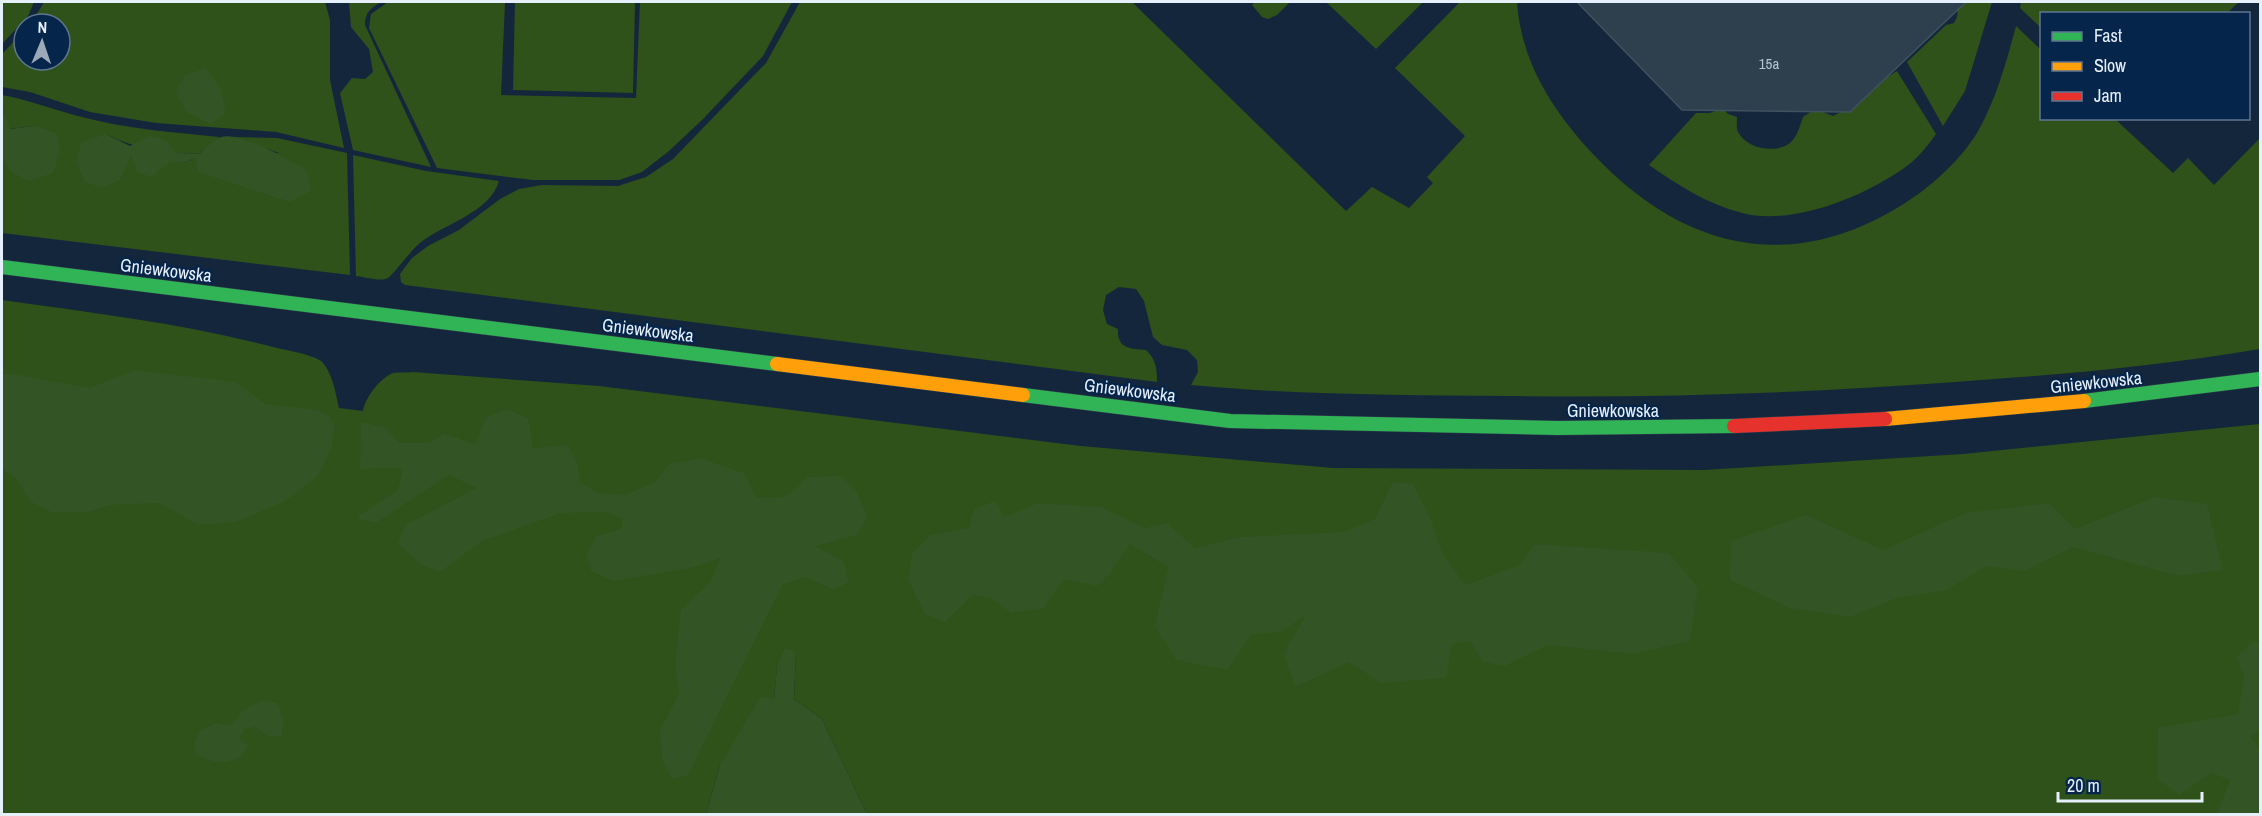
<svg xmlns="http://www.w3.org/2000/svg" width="2262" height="816" font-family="'Archivo Narrow',sans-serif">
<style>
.green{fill:#2e521a}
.forest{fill:#335424}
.building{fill:#2e404d;stroke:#3f5260;stroke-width:1.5}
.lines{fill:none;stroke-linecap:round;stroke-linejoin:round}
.fast-casing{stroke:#313f4f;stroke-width:15}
.slow-casing{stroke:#313f4f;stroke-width:15}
.jam-casing{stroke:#313f4f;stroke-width:15}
.fast{stroke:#30b455;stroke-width:14}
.slow{stroke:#ff9f0a;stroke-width:14}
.jam{stroke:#e5322d;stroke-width:14}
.labels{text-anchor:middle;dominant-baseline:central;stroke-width:4.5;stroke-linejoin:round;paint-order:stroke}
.number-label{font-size:15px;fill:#b8c3d0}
.street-label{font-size:18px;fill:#e6effc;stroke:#05254a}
</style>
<rect width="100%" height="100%" fill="#14263b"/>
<g class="green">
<path d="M 2,2 L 34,2 L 28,16 L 2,44 Z"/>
<path d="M 44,2 L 325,2 L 330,20 L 330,80 L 344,148 L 276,132 L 156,123 L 90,112 L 30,92 L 2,87 L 2,54 L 24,31 L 24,60 L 60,60 L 60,24 L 31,24 Z"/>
<path d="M 349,2 L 381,2 C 371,8 365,12 365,25 L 431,167 L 353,150 L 340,93 L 352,78 L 365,79 L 373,72 L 369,49 L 351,27 Z"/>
<path d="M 388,2 L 505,2 L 501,95 L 636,98 L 640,2 L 792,2 L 763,56 L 703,119 L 669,151 L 642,172 L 619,180 L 533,180 L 437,168 L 369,28 L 371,14 Z"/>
<path d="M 515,2 L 635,2 L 633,93 L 513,90 Z"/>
<path d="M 800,2 L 1132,2 L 1346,211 L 1372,187 L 1409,208 L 1433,183 L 1427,177 L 1465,136 L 1395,68 L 1460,2 L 1517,2 C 1521,61 1552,110 1592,153 C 1676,243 1779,275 1890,212 C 1923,194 1957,165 1977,133 C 1996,100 2006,63 2016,26 L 2041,50 L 2042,118 L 2115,119 L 2173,173 L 2188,158 L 2214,185 L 2260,138 L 2260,349 C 2160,366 2057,375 1955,382 C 1807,393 1658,398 1509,396 C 1403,395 1297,395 1191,385 L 1198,372 L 1197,360 L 1187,350 L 1162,345 L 1153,337 L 1144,301 L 1136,289 L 1119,287 L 1106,295 L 1103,310 L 1107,324 L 1118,329 C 1117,349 1130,349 1146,350 C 1156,359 1157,369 1157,382 L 405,285 L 401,282 L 400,274 L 412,258 L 428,246 L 459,230 L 500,199 L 519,189 L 542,185 L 618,186 L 646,177 L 673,159 L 766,63 Z"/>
<path d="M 1255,2 L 1290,2 L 1277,15 L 1268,19 L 1262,17 L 1252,5 Z"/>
<path d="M 1326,2 L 1423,2 L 1376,49 Z"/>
<path d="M 1953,2 L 1992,2 L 1965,91 L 1943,126 L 1907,62 L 1946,25 L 1954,23 C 1959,15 1959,9 1953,2 Z"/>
<path d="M 2021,2 L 2239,2 L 2227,13 L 2042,14 L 2041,28 L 2020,8 Z"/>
<path d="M 1897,71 L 1936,134 C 1929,144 1921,154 1912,162 C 1872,194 1793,227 1742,213 C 1707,204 1678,185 1649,165 L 1696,113 L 1710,113 L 1722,108 L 1728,114 L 1737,117 C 1737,121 1736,128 1738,132 C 1747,149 1775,154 1790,143 C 1797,137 1800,126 1803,117 L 1815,109 L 1833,116 L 1849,108 L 1867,90 Z"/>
<path d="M 2,95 C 29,100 54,110 82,117 C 126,129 174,132 219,137 L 199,154 C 164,153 138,150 106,134 L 131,154 L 183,163 L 195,158 L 279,153 L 233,137 L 277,138 L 347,153 L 350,275 L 2,233 L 2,157 L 34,126 L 9,129 L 6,118 L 2,116 Z"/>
<path d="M 353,155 L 426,171 L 499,181 C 490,213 443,224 420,243 C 412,249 392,276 388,278 C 380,282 365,277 356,276 Z"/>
<path d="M 2,300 C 94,313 187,324 277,348 C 287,350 313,355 321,361 C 332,371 336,394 339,408 L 363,411 C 365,398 380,378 393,373 C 398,372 407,373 413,372 L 599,386 L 1081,446 L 1333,468 L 1704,470 L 1963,454 L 2260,424 L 2260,814 L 867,814 L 822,719 L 794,699 L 796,652 L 777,667 L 774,699 L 720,765 L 706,814 L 2,814 Z"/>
</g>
<g class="forest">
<path d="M 206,68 L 221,89 L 226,113 L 211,124 L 188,113 L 175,91 L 185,75 Z"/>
<path d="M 2,116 L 6,117 L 10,129 L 34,126 L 57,133 L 60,152 L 53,173 L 29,181 L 11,172 L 2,158 Z"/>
<path d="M 106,134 L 130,146 L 149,136 L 167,140 L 176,153 L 199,154 C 205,149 214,139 221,137 C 240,131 290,160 307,170 L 311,191 L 290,202 L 198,172 L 195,158 L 183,163 L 170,162 L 151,177 L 137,172 L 131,155 L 120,180 L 102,188 L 85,182 L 76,162 L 81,142 Z"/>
<path d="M 135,370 L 236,382 L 265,404 L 318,410 L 329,416 L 335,426 L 331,449 L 319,475 L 284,502 L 236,522 L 199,525 L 159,503 L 111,505 L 88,512 L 51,512 L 31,502 L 15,477 L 2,469 L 2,375 L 14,374 L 89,388 Z"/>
<path d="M 506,409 L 528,418 L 533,448 L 568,445 L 577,462 L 580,482 L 598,493 L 625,495 L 655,482 L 669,464 L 700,458 L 744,473 L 756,497 C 784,500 789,498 807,477 L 841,476 L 857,492 L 867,515 L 858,535 L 816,546 L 844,562 L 848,582 L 834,590 L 806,577 L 783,584 L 688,775 L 672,779 L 662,758 L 660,730 L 679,694 L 675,664 L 681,610 L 711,581 L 720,558 L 695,567 L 613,581 L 591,571 L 586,553 L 597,536 L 621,529 L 623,520 L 608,512 L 561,513 L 482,541 L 440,572 L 420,564 L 398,544 L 405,525 L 477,488 L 449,475 L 376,523 L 356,518 L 398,490 L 403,468 L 360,469 L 361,422 L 385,427 L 400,443 L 428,443 L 444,434 L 475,444 L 486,417 Z"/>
<path d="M 1393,482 L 1413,484 L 1430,517 L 1442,552 L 1465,585 L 1520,565 L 1534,544 L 1669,553 L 1698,588 L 1690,641 L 1633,654 L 1548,645 L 1505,666 L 1483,662 L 1470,641 L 1452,644 L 1446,678 L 1381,683 L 1349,662 L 1295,687 L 1284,653 L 1306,615 L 1282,632 L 1252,634 L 1227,670 L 1176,660 L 1155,626 L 1168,567 L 1130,544 L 1111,572 L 1097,586 L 1064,579 L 1044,608 L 1011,613 L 991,598 L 973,595 L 945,622 L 925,614 L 908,579 L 912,554 L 931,535 L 969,528 L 974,509 L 995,501 L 1004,517 L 1038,503 L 1101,507 L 1145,528 L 1167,523 L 1195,548 L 1240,537 L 1342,532 L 1375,519 Z"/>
<path d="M 2155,497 L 2207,504 L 2223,570 L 2179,576 L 2073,547 L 2024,571 L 1986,566 L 1947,590 L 1897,598 L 1850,617 L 1790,608 L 1730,580 L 1731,541 L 1806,515 L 1883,550 L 1965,513 L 2049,503 L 2075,529 Z"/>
<path d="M 2254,641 L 2260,642 L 2260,730 L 2250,736 L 2260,749 L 2260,814 L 2217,814 L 2230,780 L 2211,773 L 2179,795 L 2157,778 L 2158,728 L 2238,714 L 2244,675 L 2236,657 Z"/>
<path d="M 785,648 L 796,652 L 794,699 L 822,719 L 867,814 L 706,814 L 720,765 L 760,697 L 774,699 L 777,666 Z"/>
<path d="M 263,700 L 277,703 L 284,719 L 281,736 L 268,737 L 256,727 L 245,729 L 239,738 L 248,746 C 239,767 212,765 196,754 L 194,743 L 200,731 L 216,723 C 240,729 231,720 244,710 C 250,706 257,703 263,700 Z"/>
</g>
<path class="building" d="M 1577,2 L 1966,2 L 1850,112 L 1682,110 Z"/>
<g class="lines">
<defs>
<g id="fast">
<path d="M 2,267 L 777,364"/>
<path d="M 1023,395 L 1230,421 L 1557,428 L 1734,426"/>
<path d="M 2084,401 L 2260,379"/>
</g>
<g id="slow">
<path d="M 777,364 L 1023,395"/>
<path d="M 1885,419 L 2084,401"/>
</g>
<path id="jam" d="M 1734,426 L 1885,419"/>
</defs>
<use href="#fast" class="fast-casing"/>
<use href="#slow" class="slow-casing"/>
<use href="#jam" class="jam-casing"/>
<use href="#fast" class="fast"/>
<use href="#slow" class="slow"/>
<use href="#jam" class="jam"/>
</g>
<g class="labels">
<g class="number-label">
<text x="1769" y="63">15a</text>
</g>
<g class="street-label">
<text transform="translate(166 270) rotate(7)">Gniewkowska</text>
<text transform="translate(648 330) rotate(7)">Gniewkowska</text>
<text transform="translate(2096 382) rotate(-6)">Gniewkowska</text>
<text transform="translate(1130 390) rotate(7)">Gniewkowska</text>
<text x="1613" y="410">Gniewkowska</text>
</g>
</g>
<rect width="2262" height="816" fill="none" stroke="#e6effc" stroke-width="6"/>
<rect x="2040" y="12" width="210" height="108" fill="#05254a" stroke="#5f7691" stroke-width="1.5"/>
<rect x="2052" y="32" width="30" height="9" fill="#30b455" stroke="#5f7691" stroke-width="1.5"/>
<text x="2094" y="42" font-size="18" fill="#e6effc">Fast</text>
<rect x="2052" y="62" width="30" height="9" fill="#ff9f0a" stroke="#5f7691" stroke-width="1.5"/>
<text x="2094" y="72" font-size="18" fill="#e6effc">Slow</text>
<rect x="2052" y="92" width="30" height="9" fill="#e5322d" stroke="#5f7691" stroke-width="1.5"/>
<text x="2094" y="102" font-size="18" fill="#e6effc">Jam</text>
<g transform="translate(42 42) rotate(2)"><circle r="28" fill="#05254a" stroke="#5f7691" stroke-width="1.5"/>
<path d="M0-4.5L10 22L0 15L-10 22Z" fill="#9ca9b8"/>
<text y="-9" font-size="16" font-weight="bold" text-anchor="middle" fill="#e6effc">N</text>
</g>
<path d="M2058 792v9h144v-9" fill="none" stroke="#e6effc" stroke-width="3"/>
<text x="2067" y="792" font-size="18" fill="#e6effc" stroke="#05254a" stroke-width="4.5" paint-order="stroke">20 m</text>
</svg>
